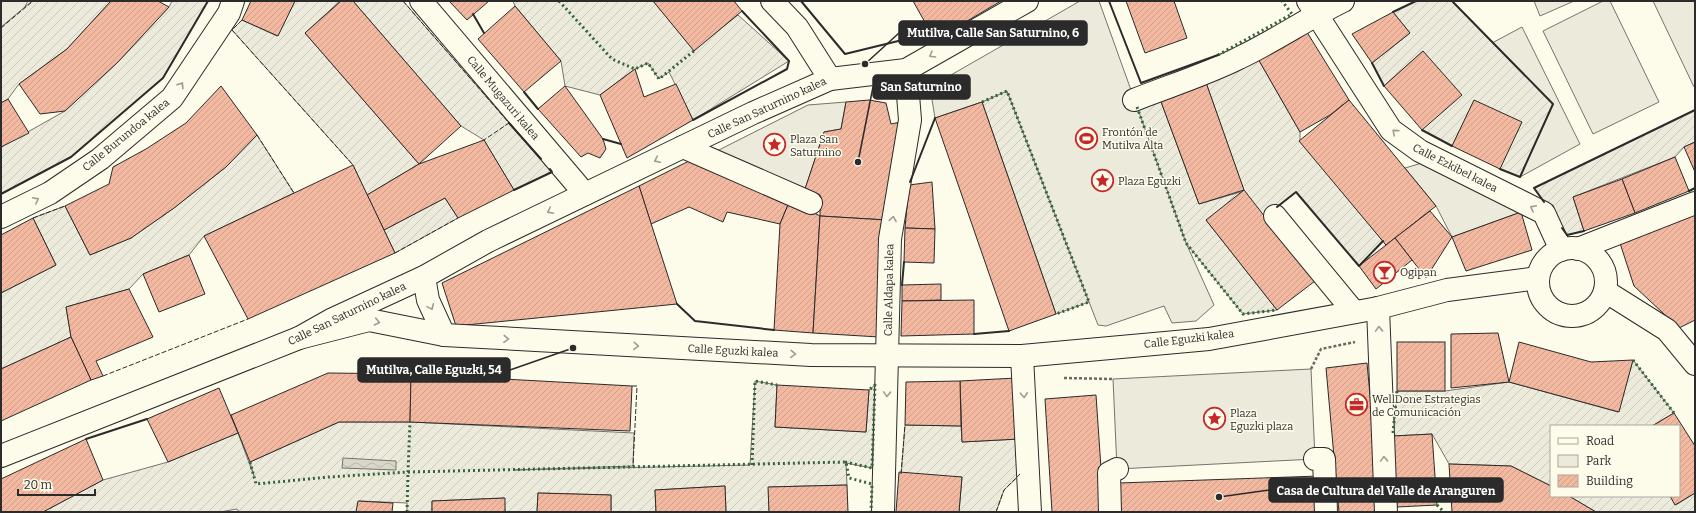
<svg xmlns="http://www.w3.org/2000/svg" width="1696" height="513" font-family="Bitter,serif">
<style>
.park{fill:#ecebdb;stroke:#74746e}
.garden{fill:url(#garden-furrows);stroke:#74746e}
.parking{fill:#eceadb;stroke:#74746e}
.water{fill:url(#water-waves);stroke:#74746e}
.building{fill:url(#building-hatch);stroke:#2b2b2b}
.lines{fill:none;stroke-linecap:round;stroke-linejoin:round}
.minor-casing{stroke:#2b2b2b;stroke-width:24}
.path{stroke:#6a6964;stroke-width:2.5;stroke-dasharray:3 2;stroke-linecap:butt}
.minor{stroke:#fdfbea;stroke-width:22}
.hedge{stroke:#34623c;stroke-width:3;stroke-dasharray:2 3;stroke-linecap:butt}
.fence{stroke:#2b2b2b;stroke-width:1;stroke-dasharray:5 2;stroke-linecap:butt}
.wall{stroke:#2b2b2b;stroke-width:2}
.oneway{stroke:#9e9d94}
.labels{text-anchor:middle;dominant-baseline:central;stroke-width:3;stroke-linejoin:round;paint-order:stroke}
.street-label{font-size:11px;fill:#2b2b2b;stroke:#fdfbea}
.poi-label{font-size:11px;fill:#2b2b2b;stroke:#fdfbea;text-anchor:start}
.leader{fill:none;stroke:#2b2b2b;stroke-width:1.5}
.callout-dot{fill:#2b2b2b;stroke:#fdfbea;stroke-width:1.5}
.callout{fill:#2b2b2b;stroke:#2b2b2b;stroke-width:1.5}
.callout-label{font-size:12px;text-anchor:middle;font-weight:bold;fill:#fff}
</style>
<defs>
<pattern id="garden-furrows" width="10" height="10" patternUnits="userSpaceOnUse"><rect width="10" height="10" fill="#ecebdb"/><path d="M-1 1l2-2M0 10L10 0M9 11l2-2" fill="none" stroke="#cbcabc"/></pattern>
<pattern id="water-waves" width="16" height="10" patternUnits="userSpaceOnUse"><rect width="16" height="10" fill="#d8d7c9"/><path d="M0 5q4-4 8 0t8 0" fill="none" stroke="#bab9ad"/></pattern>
<pattern id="building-hatch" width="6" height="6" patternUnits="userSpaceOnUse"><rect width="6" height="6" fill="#f2b8a0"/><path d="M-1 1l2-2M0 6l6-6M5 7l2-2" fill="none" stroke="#d09e8a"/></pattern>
</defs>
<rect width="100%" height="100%" fill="#fdfbea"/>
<g class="park">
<path d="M 1,1 L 28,1 L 23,10 L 1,28 Z"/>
<path d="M 1534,1 L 1574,1 L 1540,16 Z"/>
<path d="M 1603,1 L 1610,1 L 1659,102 L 1593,134 L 1543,31 Z"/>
<path d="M 1653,1 L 1695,1 L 1695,86 L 1694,87 Z"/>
<path d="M 1522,27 L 1580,144 L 1520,177 L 1553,104 L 1492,43 Z"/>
</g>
<g class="garden">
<path d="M 32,1 L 111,1 L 67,49 L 19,84 L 8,99 L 1,103 L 1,27 Z"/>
<path d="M 172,1 L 208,1 L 163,78 L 71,157 L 1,194 L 1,147 L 65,111 L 118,62 L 169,7 Z"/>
<path d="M 295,1 L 340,1 L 305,33 L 419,164 L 367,195 L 353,165 L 232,30 L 242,20 L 277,36 Z"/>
<path d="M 353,1 L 403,1 L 552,172 L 514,190 L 484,140 L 461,126 Z"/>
<path d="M 513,1 L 653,1 L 694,50 L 738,15 L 789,61 L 693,120 L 669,72 L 659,79 L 648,63 L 635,69 L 600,95 L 565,86 L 561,61 L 515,6 Z"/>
<path d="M 1416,1 L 1452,1 L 1553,104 L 1520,177 L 1500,169 L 1474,101 L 1452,146 L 1422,130 L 1423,51 L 1384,86 L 1372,63 L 1410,33 L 1393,12 Z"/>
<path d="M 1257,57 L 1300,132 L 1300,141 L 1383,241 L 1359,266 L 1296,192 L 1265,217 L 1206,220 L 1277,310 L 1243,314 L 1186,243 L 1134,100 L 1157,91 L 1199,204 L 1244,191 L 1203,74 Z"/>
<path d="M 1007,91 L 1089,302 L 1056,314 L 982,102 Z"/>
<path d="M 1695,110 L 1695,142 L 1684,147 L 1675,157 L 1573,197 L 1584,231 L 1567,235 L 1534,188 Z"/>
<path d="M 257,135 L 294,193 L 204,236 L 189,255 L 143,274 L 129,289 L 66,307 L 71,337 L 1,369 L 1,293 L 56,265 L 33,218 L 65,206 L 90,255 L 131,238 L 174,208 L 226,167 Z"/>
<path d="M 445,198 L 458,218 L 395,253 L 384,230 Z"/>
<path d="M 1633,360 L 1674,413 L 1652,426 L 1551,426 L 1551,486 L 1511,466 L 1449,464 L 1432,434 L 1393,436 L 1397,391 L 1445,391 L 1509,382 L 1618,412 Z"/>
<path d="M 755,381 L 777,385 L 775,427 L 866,432 L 869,390 L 875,385 L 872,468 L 846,463 L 847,485 L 769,487 L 769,512 L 726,512 L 725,486 L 655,490 L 656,512 L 611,512 L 611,495 L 538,493 L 537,512 L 505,512 L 504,498 L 432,501 L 432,512 L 407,512 L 407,503 L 359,501 L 356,512 L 239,512 L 237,509 L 220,512 L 43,512 L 103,480 L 168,462 L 238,433 L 254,476 L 250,462 L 339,422 L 410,422 L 634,433 L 633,466 L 514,470 L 750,465 Z"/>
<path d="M 905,425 L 961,426 L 962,442 L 1019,439 L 1028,467 L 1004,490 L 996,512 L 959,512 L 962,477 L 901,477 Z"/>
<path d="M 1695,493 L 1695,512 L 1596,512 L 1569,496 L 1670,496 L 1676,505 Z"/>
</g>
<g class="parking">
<path d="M 1080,1 L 1099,1 L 1186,243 L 1214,305 L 1196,321 L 1172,323 L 1164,306 L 1106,326 L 1098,325 L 1007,91 L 982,102 L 935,118 L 930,87 Z"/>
<path d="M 846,102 L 841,129 L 824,132 L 804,192 L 705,157 L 808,105 Z"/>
<path d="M 1422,163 L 1521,212 L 1452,237 L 1436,206 L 1405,168 Z"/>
<path d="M 1311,369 L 1315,459 L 1117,469 L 1113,379 Z"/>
</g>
<path class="water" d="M 343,458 L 396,461 L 396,470 L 342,468 Z"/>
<g class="building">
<path d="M 111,1 L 158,1 L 169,7 L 118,62 L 65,111 L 40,114 L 19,84 L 67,49 Z"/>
<path d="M 251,1 L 295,1 L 278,36 L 242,20 Z"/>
<path d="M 341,1 L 353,1 L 461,126 L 419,164 L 305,33 Z"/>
<path d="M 449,1 L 489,1 L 467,20 Z"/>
<path d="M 653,1 L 734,1 L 742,11 L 694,51 Z"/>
<path d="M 913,1 L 1001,1 L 935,40 Z"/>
<path d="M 1126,1 L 1174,1 L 1187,38 L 1145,53 Z"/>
<path d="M 515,6 L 561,61 L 524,92 L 478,39 Z"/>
<path d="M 1393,12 L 1410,33 L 1372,63 L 1352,34 Z"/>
<path d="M 1305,29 L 1349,100 L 1330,115 L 1300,132 L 1257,57 Z"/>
<path d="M 1423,51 L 1462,95 L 1422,130 L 1384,86 Z"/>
<path d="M 635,69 L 644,97 L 676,84 L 693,120 L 627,158 L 600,95 Z"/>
<path d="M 1203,74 L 1244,190 L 1199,204 L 1157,91 Z"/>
<path d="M 221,86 L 257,135 L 226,167 L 174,208 L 131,238 L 90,255 L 65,206 L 109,184 L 113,167 L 146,149 L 186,123 Z"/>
<path d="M 565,86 L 603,139 L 606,149 L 600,158 L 588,153 L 581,157 L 538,109 Z"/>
<path d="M 8,99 L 29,133 L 1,147 L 1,103 Z"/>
<path d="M 869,100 L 886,103 L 891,124 L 910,120 L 886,220 L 820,216 L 820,195 L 804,192 L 824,132 L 841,129 L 846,102 Z"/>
<path d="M 1349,100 L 1436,206 L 1386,245 L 1299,141 Z"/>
<path d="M 1474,100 L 1522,122 L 1500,169 L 1452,146 Z"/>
<path d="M 982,102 L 1056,314 L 1009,331 L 935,118 Z"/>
<path d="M 484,140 L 514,190 L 458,218 L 445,198 L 384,230 L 367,195 L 419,164 Z"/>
<path d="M 1695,142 L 1695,172 L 1684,147 Z"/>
<path d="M 1675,157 L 1689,191 L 1635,213 L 1622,179 Z"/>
<path d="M 689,161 L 790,200 L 780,224 L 727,212 L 723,222 L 689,207 L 651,224 L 639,186 Z"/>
<path d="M 353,165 L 395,253 L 248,319 L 204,236 Z"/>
<path d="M 1622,179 L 1635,213 L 1584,231 L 1573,197 Z"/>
<path d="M 932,182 L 935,229 L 905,228 L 909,185 Z"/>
<path d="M 639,186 L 677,304 L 456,326 L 442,283 Z"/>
<path d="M 1244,190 L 1315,281 L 1277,310 L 1206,220 Z"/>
<path d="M 790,200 L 820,216 L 813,333 L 774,330 L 780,224 Z"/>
<path d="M 1430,211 L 1452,237 L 1426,278 L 1395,238 Z"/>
<path d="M 1695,211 L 1695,320 L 1679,328 L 1634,286 L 1617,234 Z"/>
<path d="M 1521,212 L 1532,250 L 1466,271 L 1452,237 Z"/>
<path d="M 820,216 L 886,220 L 879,337 L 813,333 Z"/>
<path d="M 33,218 L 56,265 L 1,293 L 1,235 Z"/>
<path d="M 905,228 L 935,229 L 934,263 L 904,262 Z"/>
<path d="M 1395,238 L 1412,260 L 1376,289 L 1359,266 Z"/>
<path d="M 189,255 L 205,294 L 159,312 L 143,274 Z"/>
<path d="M 941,284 L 941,300 L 902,301 L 902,285 Z"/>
<path d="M 129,289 L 153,337 L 96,361 L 103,376 L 91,380 L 71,337 L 66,307 Z"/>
<path d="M 974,300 L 974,334 L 901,336 L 902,301 Z"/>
<path d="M 1498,333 L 1509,382 L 1451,388 L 1451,334 Z"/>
<path d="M 71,337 L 91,380 L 1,421 L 1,369 Z"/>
<rect x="1397" y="342" width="48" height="49"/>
<path d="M 1519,342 L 1591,362 L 1633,360 L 1619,412 L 1509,382 Z"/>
<path d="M 1367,363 L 1381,512 L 1339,512 L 1326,368 Z"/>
<path d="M 328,373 L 411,374 L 410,422 L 339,422 L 250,462 L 231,415 Z"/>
<path d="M 411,374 L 632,386 L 630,431 L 410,422 Z"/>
<path d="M 1016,378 L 1019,439 L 962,442 L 960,381 Z"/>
<path d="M 960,381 L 961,426 L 905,425 L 906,382 Z"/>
<path d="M 777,385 L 869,390 L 866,432 L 775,427 Z"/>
<path d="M 219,388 L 238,433 L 168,462 L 147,419 Z"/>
<path d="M 1096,395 L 1104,512 L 1052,512 L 1045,399 Z"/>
<path d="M 1674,413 L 1695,446 L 1695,493 L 1675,505 L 1670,496 L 1679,496 L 1679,426 L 1652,426 Z"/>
<path d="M 1432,434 L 1437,505 L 1397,507 L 1393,436 Z"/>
<path d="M 86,439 L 103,480 L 43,512 L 1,512 L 1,479 Z"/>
<path d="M 1449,464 L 1511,466 L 1551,486 L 1551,496 L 1569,496 L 1596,512 L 1452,512 Z"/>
<path d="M 899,472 L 962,477 L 959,512 L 896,512 Z"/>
<path d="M 1319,476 L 1320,512 L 1120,512 L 1119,483 Z"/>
<path d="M 847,485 L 848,512 L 769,512 L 768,487 Z"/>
<path d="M 725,486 L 726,512 L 656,512 L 655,490 Z"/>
<path d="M 538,493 L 611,495 L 611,512 L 537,512 Z"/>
<path d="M 505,498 L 505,512 L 432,512 L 432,501 Z"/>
<path d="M 358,501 L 393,503 L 392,512 L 356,512 Z"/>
</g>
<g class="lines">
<defs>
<g id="minor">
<path d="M 421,1 L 585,194"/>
<path d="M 772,1 L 797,27 L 830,79"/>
<path d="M 1308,1 L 1391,130 L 1420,151 L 1544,213 L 1561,250"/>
<path d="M 1134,100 C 1169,86 1205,75 1239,58 C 1275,41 1308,18 1343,1"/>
<path d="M 683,147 L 811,203"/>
<path d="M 1275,216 L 1354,312"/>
<path d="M 1,217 L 50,193 L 100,159 L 172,98 L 229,13 L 233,1"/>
<circle cx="1572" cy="282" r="34"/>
<path d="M 1578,249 L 1695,203"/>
<path d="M 424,277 L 428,300 L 444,335"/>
<path d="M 1605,291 L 1667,330 L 1695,364"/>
<path d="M 1378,308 L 1386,512"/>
<path d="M 299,338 L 369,320 L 444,335 L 811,355 L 1022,356 L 1209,339 L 1378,308 L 1447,290 L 1538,278"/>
<path d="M 1022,356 L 1030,512"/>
<path d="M 1,456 L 299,338 L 331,320 L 424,277 L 488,241 L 753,113 L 830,79 L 906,70 L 1027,1"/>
<path d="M 1315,459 L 1324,459 L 1326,512"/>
<path d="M 883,512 L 890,239 L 910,120 L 906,70"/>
<path d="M 1110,512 L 1109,473 L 1117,469"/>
</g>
</defs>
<use href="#minor" class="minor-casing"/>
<g class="path">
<path d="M 1311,369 L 1321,349 L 1355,342"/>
<path d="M 1064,378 L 1113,379"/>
</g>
<use href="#minor" class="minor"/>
<g class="hedge">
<path d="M 559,1 L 612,59 L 635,69 L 648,63 L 659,79 L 694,51"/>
<path d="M 1218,55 L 1292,14 L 1282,1"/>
<path d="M 982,102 L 1007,91 L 1089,302 L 1056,314"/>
<path d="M 1137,107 L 1186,243 L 1243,314 L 1277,310"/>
<path d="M 1633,360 L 1674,413"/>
<path d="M 1393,433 L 1397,391"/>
<path d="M 250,462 L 256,484 L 329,477 L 408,472 L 410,422"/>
<path d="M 845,462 L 872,468 L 875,385 L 869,390"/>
<path d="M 752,465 L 755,381 L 777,385"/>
<path d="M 1437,505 L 1444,512"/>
<path d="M 407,512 L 408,472 L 846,462 L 849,478 L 872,484 L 871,512"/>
</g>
<g class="fence">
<path d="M 403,1 L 509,123 L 484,140"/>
<path d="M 242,20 L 232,30 L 353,165"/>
<path d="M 1,28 L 33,1"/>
<path d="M 257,135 L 294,193"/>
<path d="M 33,218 L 65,206"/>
<path d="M 395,253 L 458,218"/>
<path d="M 103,376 L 248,319"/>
<path d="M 632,386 L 637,386 L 633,466"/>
<path d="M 901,474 L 905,425"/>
<path d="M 996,512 L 1004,490 L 1020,474"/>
</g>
<g class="wall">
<path d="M 801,1 L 845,54 L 931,33"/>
<path d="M 1109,1 L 1141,83 L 1218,55"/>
<path d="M 1452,1 L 1553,104 L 1520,177 L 1500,169"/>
<path d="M 1393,12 L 1416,1"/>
<path d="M 473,14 L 484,33"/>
<path d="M 1372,63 L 1384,86"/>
<path d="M 524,92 L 538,109"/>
<path d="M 693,120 L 787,69 L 789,61 L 742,11"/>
<path d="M 509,123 L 541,159"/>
<path d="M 1422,130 L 1452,146"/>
<path d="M 603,139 L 621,144"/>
<path d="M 910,182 L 935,118"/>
<path d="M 514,190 L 552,172 L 550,169"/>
<path d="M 1689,191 L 1695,188"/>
<path d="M 1,194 L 71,157 L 163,78 L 208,1"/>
<path d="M 1544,202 L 1534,188 L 1695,110"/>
<path d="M 1277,207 L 1296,192 L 1359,266 L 1383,241"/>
<path d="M 1562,228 L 1567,235 L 1584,231"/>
<path d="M 902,285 L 904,262"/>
<path d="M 677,304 L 695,321 L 774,330"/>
<path d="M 974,334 L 1009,331"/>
<path d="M 86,439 L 147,419"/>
</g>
</g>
<defs><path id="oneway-chevron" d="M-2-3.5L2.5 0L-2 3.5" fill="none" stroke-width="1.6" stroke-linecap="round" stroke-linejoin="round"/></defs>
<g class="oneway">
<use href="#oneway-chevron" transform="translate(932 55) rotate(150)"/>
<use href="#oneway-chevron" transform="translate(181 85) rotate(-57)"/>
<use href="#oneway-chevron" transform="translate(1395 132) rotate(-139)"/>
<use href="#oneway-chevron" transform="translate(657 160) rotate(154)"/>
<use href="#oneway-chevron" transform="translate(36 200) rotate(-27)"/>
<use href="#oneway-chevron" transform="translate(1533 208) rotate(-153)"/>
<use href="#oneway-chevron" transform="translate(550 211) rotate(154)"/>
<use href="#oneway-chevron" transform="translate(893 219) rotate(-81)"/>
<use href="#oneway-chevron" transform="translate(431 307) rotate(66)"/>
<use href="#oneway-chevron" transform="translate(377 322) rotate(12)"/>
<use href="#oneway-chevron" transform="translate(1379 329) rotate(-92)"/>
<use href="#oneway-chevron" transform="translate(506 339) rotate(3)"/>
<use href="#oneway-chevron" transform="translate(636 346) rotate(3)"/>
<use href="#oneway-chevron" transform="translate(793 354) rotate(3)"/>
<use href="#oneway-chevron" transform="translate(887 394) rotate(92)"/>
<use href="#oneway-chevron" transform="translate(1024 395) rotate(87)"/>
<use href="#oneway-chevron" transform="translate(1384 459) rotate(-92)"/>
</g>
<defs>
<symbol id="stadium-ring" viewBox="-11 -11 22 22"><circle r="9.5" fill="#fdfbea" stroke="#c62828" stroke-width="1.5"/><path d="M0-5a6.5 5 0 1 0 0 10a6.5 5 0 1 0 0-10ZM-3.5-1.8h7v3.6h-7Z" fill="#c62828"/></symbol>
<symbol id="sight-ring" viewBox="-11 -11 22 22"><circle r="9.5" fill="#fdfbea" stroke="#c62828" stroke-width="1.5"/><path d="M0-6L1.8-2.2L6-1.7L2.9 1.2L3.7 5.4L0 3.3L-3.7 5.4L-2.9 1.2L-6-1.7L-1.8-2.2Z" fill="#c62828"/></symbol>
<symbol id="bar-ring" viewBox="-11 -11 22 22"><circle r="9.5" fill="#fdfbea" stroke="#c62828" stroke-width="1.5"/><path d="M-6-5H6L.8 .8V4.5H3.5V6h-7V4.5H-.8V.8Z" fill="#c62828"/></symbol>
<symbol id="office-ring" viewBox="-11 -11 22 22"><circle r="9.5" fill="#fdfbea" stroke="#c62828" stroke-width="1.5"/><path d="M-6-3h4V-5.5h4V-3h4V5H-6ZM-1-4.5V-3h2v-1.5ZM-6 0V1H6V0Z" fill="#c62828"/></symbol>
</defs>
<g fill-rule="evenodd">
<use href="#stadium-ring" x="1074" y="126" width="25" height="25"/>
<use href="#sight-ring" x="762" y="132" width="25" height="25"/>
<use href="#sight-ring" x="1090" y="168" width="25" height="25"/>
<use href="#bar-ring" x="1372" y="260" width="25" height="25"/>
<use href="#office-ring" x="1344" y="392" width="25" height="25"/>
<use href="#sight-ring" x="1202" y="406" width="25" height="25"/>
</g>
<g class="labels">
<g class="street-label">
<text transform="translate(503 98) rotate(50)">Calle Mugazuri kalea</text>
<text transform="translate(767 108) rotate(-25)">Calle San Saturnino kalea</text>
<text transform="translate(126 135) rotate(-39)">Calle Burundoa kalea</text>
<text transform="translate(1455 168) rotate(27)">Calle Ezkibel kalea</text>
<text transform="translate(889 290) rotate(-89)">Calle Aldapa kalea</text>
<text transform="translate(347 314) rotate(-26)">Calle San Saturnino kalea</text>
<text transform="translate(1189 339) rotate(-7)">Calle Eguzki kalea</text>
<text transform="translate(733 351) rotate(3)">Calle Eguzki kalea</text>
</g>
<g class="poi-label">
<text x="1102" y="132">Frontón de<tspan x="1102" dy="13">Mutilva Alta</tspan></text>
<text x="790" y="139">Plaza San<tspan x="790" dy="13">Saturnino</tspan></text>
<text x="1118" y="181">Plaza Eguzki</text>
<text x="1400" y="272">Ogipan</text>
<text x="1372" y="399">WellDone Estrategias<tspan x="1372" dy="13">de Comunicación</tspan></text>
<text x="1230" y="413">Plaza<tspan x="1230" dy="13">Eguzki plaza</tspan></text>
</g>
</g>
<path class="leader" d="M865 64L899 33M858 162L873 87M573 348L510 370M1219 497L1269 490"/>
<g class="callout-dot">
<circle cx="865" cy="64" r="4"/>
<circle cx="858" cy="162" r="4"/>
<circle cx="573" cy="348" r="4"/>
<circle cx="1219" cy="497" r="4"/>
</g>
<g class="callout">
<rect x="899" y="21" width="188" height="24" rx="4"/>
<rect x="873" y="75" width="97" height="24" rx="4"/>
<rect x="358" y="358" width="152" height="24" rx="4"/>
<rect x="1269" y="478" width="234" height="24" rx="4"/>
</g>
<g class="callout-label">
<text x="993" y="37">Mutilva, Calle San Saturnino, 6</text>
<text x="921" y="91">San Saturnino</text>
<text x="434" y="374">Mutilva, Calle Eguzki, 54</text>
<text x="1386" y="495">Casa de Cultura del Valle de Aranguren</text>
</g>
<rect width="1696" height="513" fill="none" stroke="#2b2b2b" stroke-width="4"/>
<rect x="1550" y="425" width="130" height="72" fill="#fdfbea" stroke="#a9a89e"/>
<rect x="1558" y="438" width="20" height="6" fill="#fdfbea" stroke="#a9a89e"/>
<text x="1586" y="445" font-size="12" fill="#2b2b2b">Road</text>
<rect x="1558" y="455" width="20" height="12" fill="#ecebdb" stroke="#a9a89e"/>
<text x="1586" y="465" font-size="12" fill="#2b2b2b">Park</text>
<rect x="1558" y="475" width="20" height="12" fill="url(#building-hatch)" stroke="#a9a89e"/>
<text x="1586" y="485" font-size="12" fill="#2b2b2b">Building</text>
<path d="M18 489v6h77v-6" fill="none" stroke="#2b2b2b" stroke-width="2"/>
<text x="24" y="489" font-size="12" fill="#2b2b2b" stroke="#fdfbea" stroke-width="3" paint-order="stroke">20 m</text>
</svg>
